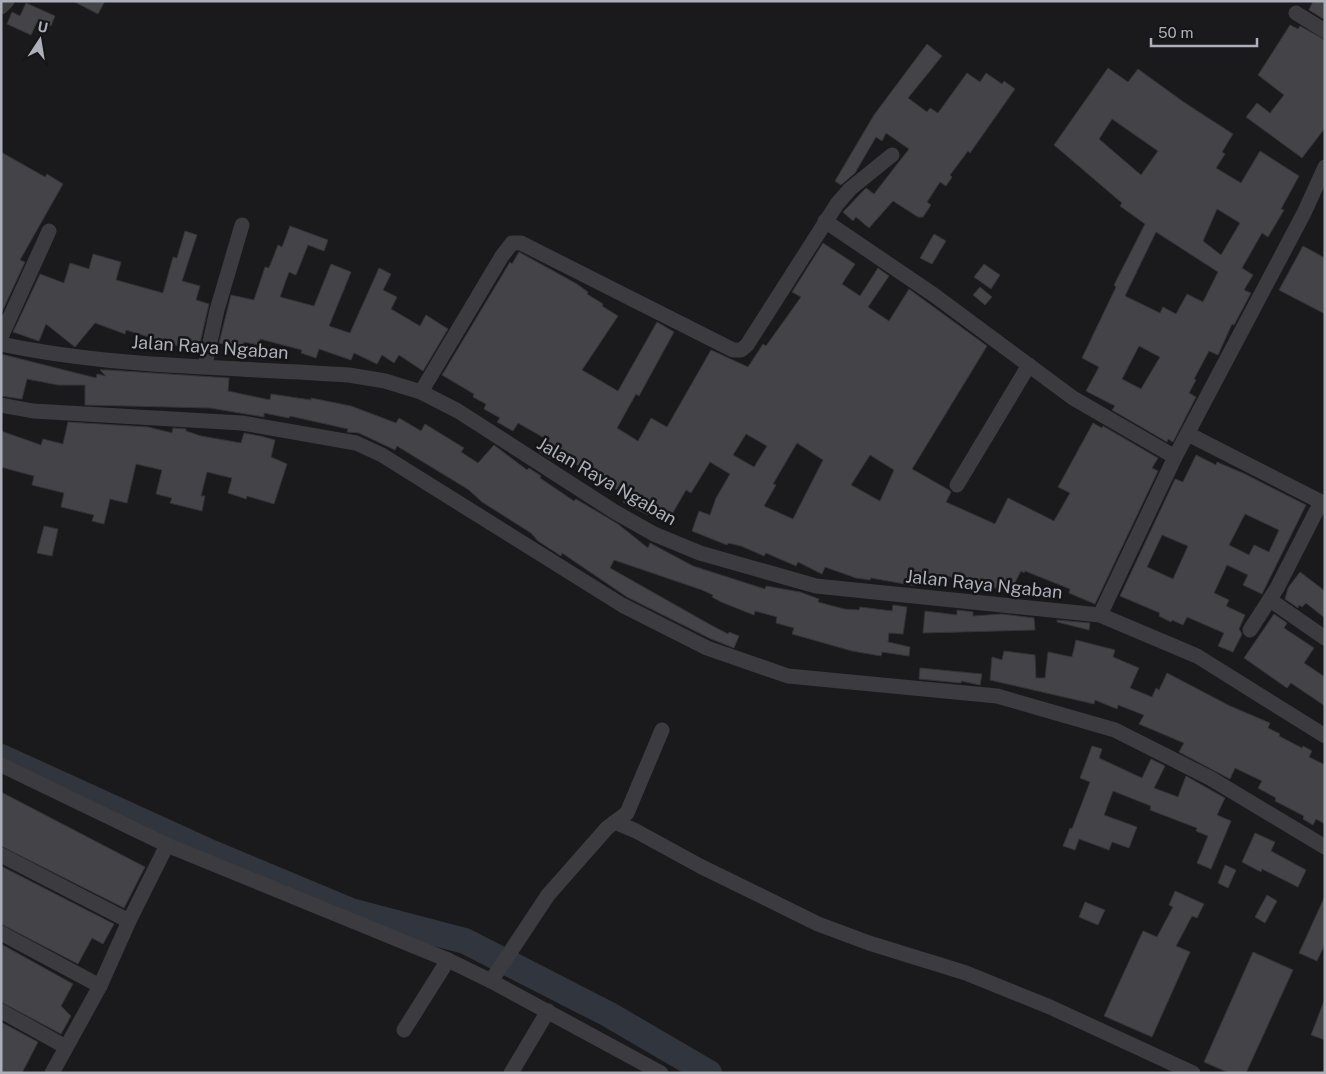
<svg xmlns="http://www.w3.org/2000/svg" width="1326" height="1074" font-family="'Public Sans',sans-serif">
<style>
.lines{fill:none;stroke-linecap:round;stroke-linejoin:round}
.river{stroke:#31363e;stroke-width:26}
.building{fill:#444448;stroke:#343437;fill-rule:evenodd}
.minor{stroke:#3b3b40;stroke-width:15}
.labels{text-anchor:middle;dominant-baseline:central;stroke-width:5;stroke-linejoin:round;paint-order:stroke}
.street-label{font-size:18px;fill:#adafb9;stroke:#151416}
</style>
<rect width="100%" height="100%" fill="#1a191b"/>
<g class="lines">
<path class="river" d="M 1,757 L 212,853 L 351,911 L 465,941 L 608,1014 L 709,1073"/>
</g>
<g class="building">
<path d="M 73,1 L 105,1 L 98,14 Z"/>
<path d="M 1313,1 L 1325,1 L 1325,20 L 1309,10 Z"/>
<path d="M 26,3 L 55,16 L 51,26 L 38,20 L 31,35 L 7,24 L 12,12 L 20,16 Z"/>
<path d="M 1290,25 L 1298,29 L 1300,26 L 1325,40 L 1325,128 L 1302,158 L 1246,117 L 1257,103 L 1270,113 L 1284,95 L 1258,75 Z"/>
<path d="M 927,44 L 942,56 L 908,98 L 927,112 L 930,108 L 938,113 L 967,73 L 980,82 L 986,73 L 1002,84 L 1004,81 L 1015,89 L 970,153 L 968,151 L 950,175 L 952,177 L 946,186 L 940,182 L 927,202 L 931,205 L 923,217 L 918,217 L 893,201 L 869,228 L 856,217 L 853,221 L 843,212 L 866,188 L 874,194 L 909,149 L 886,133 L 882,141 L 876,137 L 855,173 L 841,185 L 835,181 L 874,115 Z"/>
<path d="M 1108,68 L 1128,82 L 1138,69 L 1185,103 L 1233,134 L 1222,152 L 1225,154 L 1216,168 L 1241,183 L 1260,151 L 1299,176 L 1281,209 L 1284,210 L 1268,237 L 1262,233 L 1242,268 L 1253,275 L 1244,290 L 1251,293 L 1234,325 L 1232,324 L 1218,355 L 1209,351 L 1194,379 L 1196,380 L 1189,393 L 1196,397 L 1173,442 L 1168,439 L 1167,442 L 1112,410 L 1115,406 L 1086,391 L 1099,367 L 1082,358 L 1116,287 L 1114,285 L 1145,224 L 1120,206 L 1122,203 L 1054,145 ZM 1112,119 L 1158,151 L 1141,175 L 1099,139 ZM 1217,209 L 1240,223 L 1221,255 L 1203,241 ZM 1156,232 L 1218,272 L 1203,302 L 1187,294 L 1176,314 L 1163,307 L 1160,313 L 1125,296 ZM 1139,346 L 1160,357 L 1141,389 L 1122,379 Z"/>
<path d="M 1,152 L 45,177 L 47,174 L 63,184 L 20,260 L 25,262 L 1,314 Z"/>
<path d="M 290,226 L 328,240 L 324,251 L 308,245 L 296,275 L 289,272 L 280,297 L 314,306 L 331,264 L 351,272 L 329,326 L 350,333 L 379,268 L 391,274 L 383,290 L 397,297 L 391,309 L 420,326 L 426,315 L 448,329 L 423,371 L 399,355 L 394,363 L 382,355 L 377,364 L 354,353 L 351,360 L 319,349 L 316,358 L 301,353 L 302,350 L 260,339 L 259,345 L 244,342 L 242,348 L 219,343 L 231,295 L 254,300 L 265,267 L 269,268 L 278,245 L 282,247 Z"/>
<path d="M 185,231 L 197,235 L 182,281 L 200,286 L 196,300 L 209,304 L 198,352 L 126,330 L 125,334 L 95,323 L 75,347 L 46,324 L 39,341 L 13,332 L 40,274 L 64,283 L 70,263 L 89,269 L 93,254 L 121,262 L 116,280 L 163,293 L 173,257 L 177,258 Z"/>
<path d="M 934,234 L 946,241 L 932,264 L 920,258 Z"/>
<path d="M 823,243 L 855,264 L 842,284 L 860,296 L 878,268 L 889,276 L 868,307 L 889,321 L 909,289 L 987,346 L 912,469 L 949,490 L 951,492 L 946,502 L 995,524 L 1008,498 L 1054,521 L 1070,493 L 1058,487 L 1093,423 L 1102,428 L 1103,426 L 1158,458 L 1152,468 L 1158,471 L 1095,604 L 1069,593 L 1070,589 L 1025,571 L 1024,573 L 1021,571 L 1009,594 L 982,582 L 977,591 L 949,576 L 946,587 L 918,579 L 916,586 L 871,578 L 870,580 L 856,578 L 825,567 L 822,574 L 798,562 L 796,566 L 766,553 L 764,556 L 741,546 L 728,543 L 727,545 L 692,531 L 699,511 L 710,515 L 716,498 L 730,474 L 710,462 L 691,493 L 686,490 L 667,523 L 650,512 L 648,515 L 623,502 L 625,495 L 555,451 L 551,459 L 538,451 L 546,439 L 518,423 L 513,431 L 497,422 L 500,418 L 484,409 L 486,404 L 473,397 L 474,394 L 442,375 L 510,262 L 512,264 L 519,252 L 577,284 L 588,292 L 587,294 L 603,304 L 602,306 L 618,316 L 582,370 L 618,391 L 657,322 L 674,332 L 639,396 L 636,394 L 617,428 L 638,441 L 651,418 L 667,427 L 711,350 L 748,367 L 763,344 L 766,346 L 801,297 L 792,292 ZM 746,434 L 767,446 L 754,467 L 733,455 ZM 797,443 L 823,460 L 793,519 L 764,506 L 776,485 L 773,484 ZM 870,455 L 894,470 L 880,501 L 851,485 Z"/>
<path d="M 1303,246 L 1325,258 L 1325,314 L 1279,290 Z"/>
<path d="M 984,264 L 1000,275 L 991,289 L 974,277 Z"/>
<path d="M 980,287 L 992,297 L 985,305 L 973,295 Z"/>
<path d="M 1,354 L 96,378 L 97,374 L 106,376 L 100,370 L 108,370 L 229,378 L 228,391 L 270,400 L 271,394 L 311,400 L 311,398 L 351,406 L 396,423 L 399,418 L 421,431 L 425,424 L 464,448 L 461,452 L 478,463 L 494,445 L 527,470 L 529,468 L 541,476 L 540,478 L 574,501 L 576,499 L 618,524 L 648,548 L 650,543 L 693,566 L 765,589 L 766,586 L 800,592 L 819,599 L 818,602 L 844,609 L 859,610 L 860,607 L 892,611 L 893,605 L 907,607 L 903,634 L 889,633 L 888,642 L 910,647 L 909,656 L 882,652 L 881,656 L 852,651 L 792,634 L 794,628 L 776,623 L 777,617 L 755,611 L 754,615 L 721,602 L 712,597 L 713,595 L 702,590 L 614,560 L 610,568 L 709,624 L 728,634 L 729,632 L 739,636 L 734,648 L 711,639 L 627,597 L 562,553 L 561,556 L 538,541 L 531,533 L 482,502 L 469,490 L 397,446 L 395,450 L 359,433 L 347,432 L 348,429 L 290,416 L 289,418 L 264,413 L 264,417 L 210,408 L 85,405 L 85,385 L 58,385 L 27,379 L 22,399 L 1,396 Z"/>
<path d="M 68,422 L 148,427 L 172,433 L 173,428 L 186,429 L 186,431 L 201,436 L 241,443 L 244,433 L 260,436 L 275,440 L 271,457 L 287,464 L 274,504 L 247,496 L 246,499 L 228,493 L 232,478 L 207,472 L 201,496 L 205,496 L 202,511 L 170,503 L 172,498 L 156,494 L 162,470 L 136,464 L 127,503 L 110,499 L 104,524 L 92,521 L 94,515 L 61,507 L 64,493 L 32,485 L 34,476 L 1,467 L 1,431 L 41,445 L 43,439 L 63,444 Z"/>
<path d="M 1196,455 L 1216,465 L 1217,462 L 1245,474 L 1306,505 L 1262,594 L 1243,585 L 1248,575 L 1227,565 L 1214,593 L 1229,600 L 1226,606 L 1245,615 L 1239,629 L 1242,634 L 1233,652 L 1218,646 L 1224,633 L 1187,617 L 1183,625 L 1172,620 L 1171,622 L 1159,616 L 1160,613 L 1120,596 L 1175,479 L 1183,482 ZM 1245,514 L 1279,530 L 1269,552 L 1254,545 L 1249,555 L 1229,545 ZM 1162,535 L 1188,546 L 1173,579 L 1147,567 Z"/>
<path d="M 44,526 L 58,529 L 52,556 L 37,553 Z"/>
<path d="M 1300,572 L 1325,591 L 1325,618 L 1306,603 L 1302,607 L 1299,605 L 1298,608 L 1285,599 L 1288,588 Z"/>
<path d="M 957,610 L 973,612 L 973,616 L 1002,614 L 1034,618 L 1035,630 L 923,633 L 925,611 L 957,615 Z"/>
<path d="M 1274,614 L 1287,623 L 1284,628 L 1314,648 L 1304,663 L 1325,677 L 1325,706 L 1291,683 L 1287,688 L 1244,658 Z"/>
<path d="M 1057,620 L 1090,623 L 1089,630 L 1057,622 Z"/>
<path d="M 1076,640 L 1115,650 L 1113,657 L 1139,668 L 1130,688 L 1152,697 L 1156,688 L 1159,690 L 1167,673 L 1230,706 L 1270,723 L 1268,728 L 1280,734 L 1279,736 L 1302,748 L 1303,746 L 1312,751 L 1309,757 L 1325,765 L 1325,824 L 1316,819 L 1313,825 L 1303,819 L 1304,816 L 1275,801 L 1276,798 L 1258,788 L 1262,781 L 1235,768 L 1230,779 L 1179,752 L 1184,743 L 1139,724 L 1144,715 L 1118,705 L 1117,709 L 1095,700 L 1094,704 L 990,680 L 992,657 L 1002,660 L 1004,651 L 1035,655 L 1036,678 L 1045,678 L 1048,652 L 1072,657 Z"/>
<path d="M 920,668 L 961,672 L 982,674 L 980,685 L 961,681 L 961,683 L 919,679 Z"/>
<path d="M 1092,746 L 1102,749 L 1099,758 L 1142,778 L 1151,759 L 1165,766 L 1154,788 L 1178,797 L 1186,776 L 1225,798 L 1217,815 L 1231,821 L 1211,869 L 1197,863 L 1208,836 L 1196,831 L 1197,828 L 1150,810 L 1151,806 L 1113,791 L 1104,815 L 1137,827 L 1129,848 L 1112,842 L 1109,850 L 1079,839 L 1075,850 L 1063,846 L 1070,828 L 1072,829 L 1090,782 L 1080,778 Z"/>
<path d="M 1,792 L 145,867 L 124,908 L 1,846 Z"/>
<path d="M 1255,833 L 1275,842 L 1271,851 L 1306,870 L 1298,887 L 1262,869 L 1261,872 L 1242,862 Z"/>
<path d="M 1225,865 L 1236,870 L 1228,888 L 1218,883 Z"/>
<path d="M 1,866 L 114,924 L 103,944 L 92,938 L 78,964 L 1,924 Z"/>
<path d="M 1175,891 L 1204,904 L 1197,918 L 1192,916 L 1176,946 L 1190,952 L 1152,1037 L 1104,1016 L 1143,931 L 1157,937 L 1173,907 L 1169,905 Z"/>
<path d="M 1267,895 L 1277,901 L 1265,923 L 1255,917 Z"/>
<path d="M 1325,896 L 1325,944 L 1317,961 L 1299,953 Z"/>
<path d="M 1085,902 L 1105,910 L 1098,925 L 1079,917 Z"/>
<path d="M 1,944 L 73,984 L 61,1006 L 71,1016 L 61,1034 L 1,1002 Z"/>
<path d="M 1253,952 L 1293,970 L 1246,1073 L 1229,1073 L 1204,1062 Z"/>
<path d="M 1324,1001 L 1325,1001 L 1325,1040 L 1311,1035 Z"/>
<path d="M 1,1022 L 38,1042 L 22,1073 L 1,1073 Z"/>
</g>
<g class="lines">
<g class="minor">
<path d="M 1,7 L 7,1"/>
<path d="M 1296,13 L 1325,31"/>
<path d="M 825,221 L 934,295 L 1073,398 L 1175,457"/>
<path d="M 1,337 L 49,231"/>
<path d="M 1,344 C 115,368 233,367 349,375 L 385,381 L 421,392 L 458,411 L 615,512 L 654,534 L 700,553 L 816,586 L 1100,615 L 1197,656 L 1325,736"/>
<path d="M 205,365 L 217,310 L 242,225"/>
<path d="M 421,392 L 502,256 L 512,243 L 521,243 L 733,350 L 741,350 L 747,345 L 837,204 L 850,189 L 892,155"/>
<path d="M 1,405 L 33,411 L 242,423 L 356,443 L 382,455 L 622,605 L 707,648 L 788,676 L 997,696 L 1115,730 L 1210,778 L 1325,847"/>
<path d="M 1188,434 L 1325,504"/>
<path d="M 957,485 L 1029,365"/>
<path d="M 1270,600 L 1325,638"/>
<path d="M 1100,615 L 1175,457 L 1304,213 L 1325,167"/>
<path d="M 1250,630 L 1277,588 L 1321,502"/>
<path d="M 1,765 L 167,845 L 448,960 L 491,981 L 661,1073"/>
<path d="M 615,822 L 636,831 L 700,866 L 818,924 L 869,943 L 966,973 L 1050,1007 L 1193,1073"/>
<path d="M 1,855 L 129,921"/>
<path d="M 1,933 L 100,986"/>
<path d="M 491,981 L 548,895 L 607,828 L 627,813 L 662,730"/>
<path d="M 1,1011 L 66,1047"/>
<path d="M 404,1030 L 448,960"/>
<path d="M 52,1073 L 100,986 L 129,921 L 167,845"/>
<path d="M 511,1073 L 548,1011"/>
</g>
</g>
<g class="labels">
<g class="street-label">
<text transform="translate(210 347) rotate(4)">Jalan Raya Ngaban</text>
<text transform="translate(607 481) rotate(30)">Jalan Raya Ngaban</text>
<text transform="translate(984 584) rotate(6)">Jalan Raya Ngaban</text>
</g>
</g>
<rect width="1326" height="1074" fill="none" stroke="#adafb9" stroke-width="5"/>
<g transform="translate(40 40) rotate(12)" stroke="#151416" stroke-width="4" paint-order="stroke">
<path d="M0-4L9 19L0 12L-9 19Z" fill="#adafb9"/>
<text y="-8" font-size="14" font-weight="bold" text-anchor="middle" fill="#adafb9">U</text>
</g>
<path d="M1151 38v8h106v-8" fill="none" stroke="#adafb9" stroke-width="2.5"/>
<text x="1158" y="38" font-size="15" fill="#adafb9" stroke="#151416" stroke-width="4" paint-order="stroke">50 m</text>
</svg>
